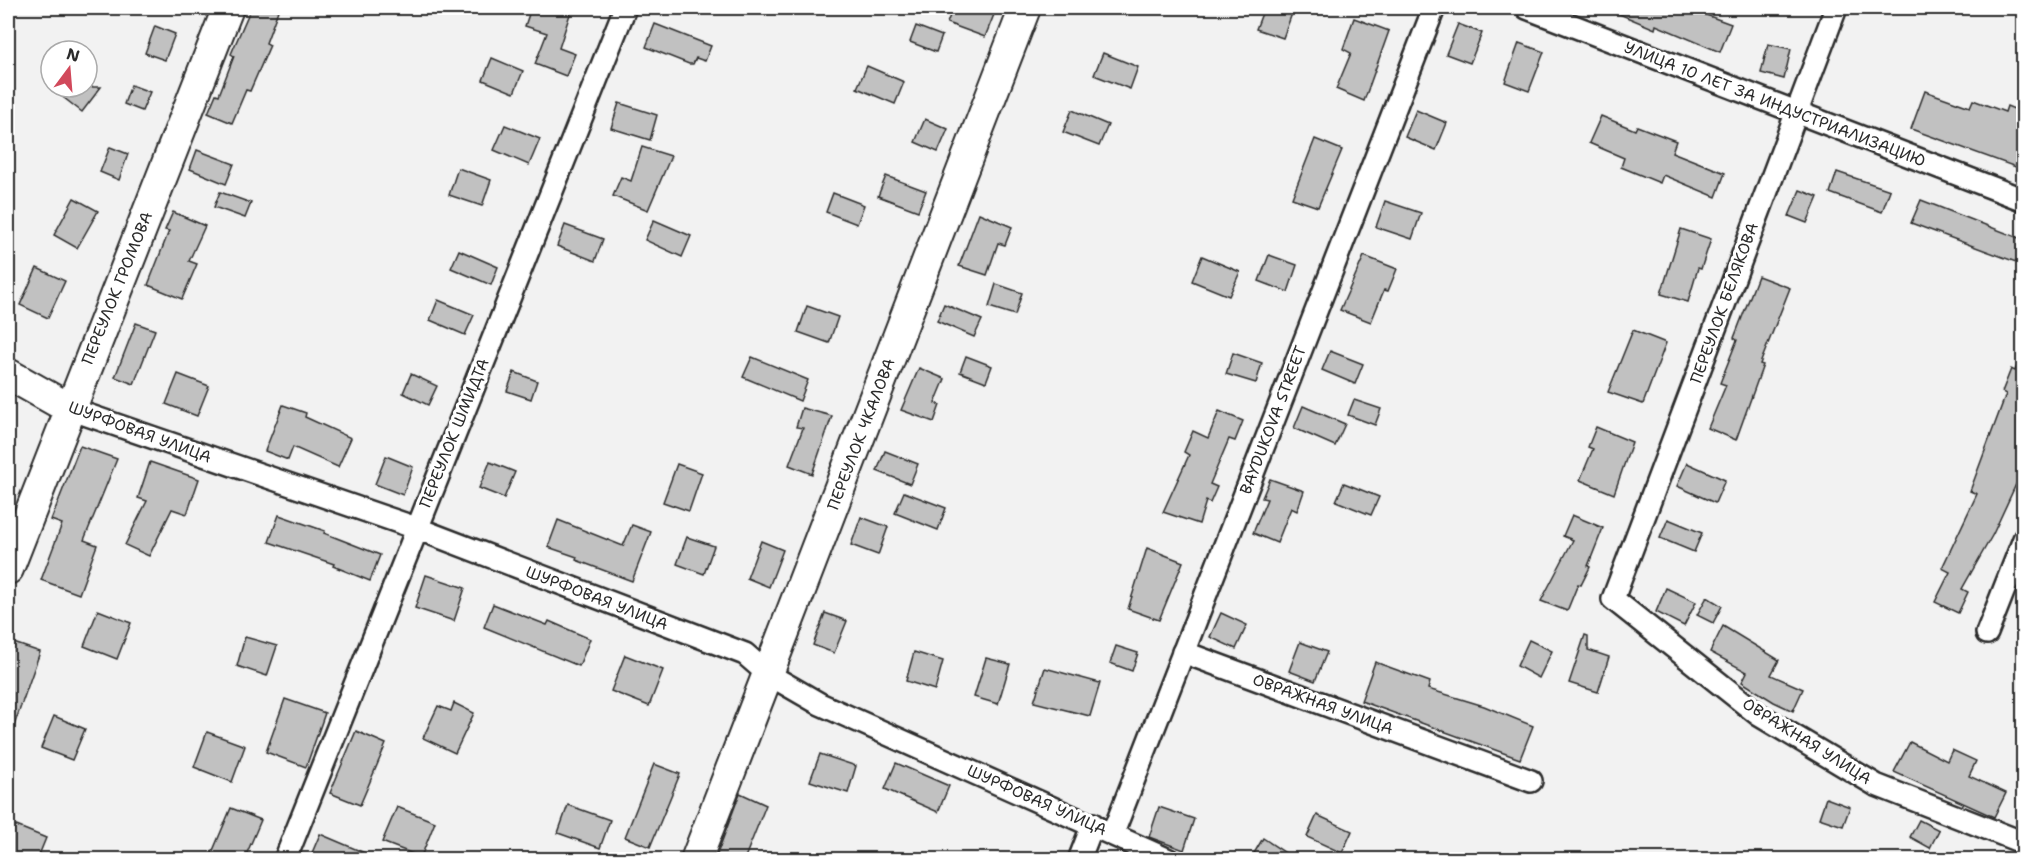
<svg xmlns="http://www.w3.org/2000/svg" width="2031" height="867" font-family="'Shantell Sans',sans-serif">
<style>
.building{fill:#c1c1c1;stroke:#2b2b2b;stroke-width:1.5}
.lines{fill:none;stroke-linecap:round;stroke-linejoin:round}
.street-casing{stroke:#2b2b2b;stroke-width:26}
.secondary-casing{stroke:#2b2b2b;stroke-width:34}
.street{stroke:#fff;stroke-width:21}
.secondary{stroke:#fff;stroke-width:30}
.labels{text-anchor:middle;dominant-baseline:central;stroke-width:6;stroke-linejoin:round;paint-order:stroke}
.street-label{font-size:16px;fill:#2b2b2b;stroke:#fff}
</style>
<rect width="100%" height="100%" fill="#f2f2f2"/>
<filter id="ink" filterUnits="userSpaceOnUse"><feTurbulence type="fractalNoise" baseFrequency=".0167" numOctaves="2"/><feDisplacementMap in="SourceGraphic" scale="12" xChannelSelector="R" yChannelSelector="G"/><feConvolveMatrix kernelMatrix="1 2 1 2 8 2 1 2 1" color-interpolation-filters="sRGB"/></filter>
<g filter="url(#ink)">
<g class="building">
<path d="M 251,8 L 279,8 L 266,43 L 270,45 L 250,91 L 246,90 L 232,123 L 208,113 L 216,94 L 219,95 L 234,56 L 231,54 Z"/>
<path d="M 531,8 L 572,8 L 559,48 L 575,54 L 566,76 L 535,64 L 547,33 L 525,26 Z"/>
<path d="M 953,8 L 982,8 L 995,12 L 985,37 L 947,23 Z"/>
<path d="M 1264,8 L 1294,8 L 1283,38 L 1256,29 Z"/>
<path d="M 1605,8 L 1687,8 L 1731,24 L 1720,52 L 1656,25 L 1655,29 Z"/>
<path d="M 1354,18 L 1389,31 L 1364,101 L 1336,89 L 1351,53 L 1343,49 Z"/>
<path d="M 655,24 L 711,46 L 705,61 L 696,58 L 693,64 L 689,64 L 646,47 Z"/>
<path d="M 1458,24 L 1482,33 L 1470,63 L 1446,54 Z"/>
<path d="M 155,26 L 175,34 L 165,60 L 145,53 Z"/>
<path d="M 916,26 L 942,36 L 936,52 L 910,42 Z"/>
<path d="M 1519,43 L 1544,52 L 1529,91 L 1505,82 Z"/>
<path d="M 1768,44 L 1791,49 L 1784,79 L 1761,73 Z"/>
<path d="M 1103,53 L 1138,67 L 1130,89 L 1094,75 Z"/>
<path d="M 492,58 L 523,71 L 514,93 L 483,80 Z"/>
<path d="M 867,66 L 904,82 L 895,104 L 857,88 Z"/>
<path d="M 131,85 L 150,92 L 142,111 L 124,104 Z"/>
<path d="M 50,87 L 101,87 L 82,112 Z"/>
<path d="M 1925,91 L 1970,107 L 1973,100 L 2005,112 L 2007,106 L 2024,113 L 2024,170 L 1911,129 Z"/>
<path d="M 619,103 L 657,115 L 650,140 L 611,128 Z"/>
<path d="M 1072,110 L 1108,125 L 1099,146 L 1063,132 Z"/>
<path d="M 1416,110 L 1447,123 L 1436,150 L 1405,137 Z"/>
<path d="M 1601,116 L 1635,130 L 1637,126 L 1676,141 L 1672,152 L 1725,173 L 1716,197 L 1663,175 L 1660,183 L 1621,167 L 1624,158 L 1589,143 Z"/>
<path d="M 925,119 L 948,129 L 938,152 L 915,142 Z"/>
<path d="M 505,125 L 540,139 L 529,165 L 494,150 Z"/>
<path d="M 1315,139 L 1342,150 L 1318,207 L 1292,198 Z"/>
<path d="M 110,147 L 128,154 L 119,180 L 100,172 Z"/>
<path d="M 642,147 L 671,156 L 648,210 L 613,196 L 621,177 L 631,181 Z"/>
<path d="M 197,150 L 234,164 L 226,184 L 190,169 Z"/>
<path d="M 458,168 L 491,180 L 482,206 L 449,195 Z"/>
<path d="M 1837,172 L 1890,190 L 1882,212 L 1830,193 Z"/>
<path d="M 886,176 L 926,191 L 918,211 L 878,196 Z"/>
<path d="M 1800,190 L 1818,197 L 1807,223 L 1789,216 Z"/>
<path d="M 220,192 L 251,203 L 245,218 L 214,207 Z"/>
<path d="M 833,193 L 864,205 L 857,224 L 826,212 Z"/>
<path d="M 74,198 L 98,211 L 77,248 L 54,235 Z"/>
<path d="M 1921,200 L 2024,240 L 2024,265 L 1911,223 Z"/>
<path d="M 1385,201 L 1421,213 L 1412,239 L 1376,227 Z"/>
<path d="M 173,212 L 205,226 L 189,261 L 197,264 L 182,299 L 148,285 L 169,231 L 165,230 Z"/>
<path d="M 979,213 L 1012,227 L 1005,245 L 998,243 L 987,275 L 959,266 Z"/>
<path d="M 654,220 L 691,236 L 682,257 L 645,240 Z"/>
<path d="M 565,225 L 603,239 L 595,261 L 557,246 Z"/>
<path d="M 1681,229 L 1711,239 L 1701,269 L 1698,268 L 1688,302 L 1661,294 Z"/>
<path d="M 459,250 L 498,267 L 491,285 L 451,268 Z"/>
<path d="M 1269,255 L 1297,265 L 1288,292 L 1259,281 Z"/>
<path d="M 1202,256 L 1240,272 L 1229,296 L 1192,281 Z"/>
<path d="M 1364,256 L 1397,269 L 1388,291 L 1384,290 L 1371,322 L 1340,310 Z"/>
<path d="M 37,268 L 65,281 L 48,318 L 20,305 Z"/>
<path d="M 1758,276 L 1790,288 L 1760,364 L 1763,365 L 1736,440 L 1708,428 L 1726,385 L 1720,383 L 1737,340 L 1734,338 Z"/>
<path d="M 996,284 L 1022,293 L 1015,315 L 989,307 Z"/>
<path d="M 438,300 L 474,315 L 465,335 L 430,320 Z"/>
<path d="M 944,304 L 982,320 L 974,337 L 937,321 Z"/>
<path d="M 807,306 L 838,317 L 829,343 L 798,332 Z"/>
<path d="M 136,323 L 155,330 L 134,384 L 115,377 Z"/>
<path d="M 1633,330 L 1666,343 L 1643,404 L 1608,392 Z"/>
<path d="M 1330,351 L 1363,364 L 1355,384 L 1322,370 Z"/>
<path d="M 1233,353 L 1262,363 L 1256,383 L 1226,374 Z"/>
<path d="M 2022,353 L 2024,467 L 1993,534 L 1962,589 L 1968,592 L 1958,613 L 1935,602 L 1950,572 L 1942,568 L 1977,494 L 1970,491 L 2006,394 L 2002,392 L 2011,369 L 2015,371 Z"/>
<path d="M 966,356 L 992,366 L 986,382 L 960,372 Z"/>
<path d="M 752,357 L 808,380 L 800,401 L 743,377 Z"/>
<path d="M 919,368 L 945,379 L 935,403 L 940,405 L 934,422 L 901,410 Z"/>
<path d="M 514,372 L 537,381 L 531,399 L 507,391 Z"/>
<path d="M 178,374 L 209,386 L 197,416 L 166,404 Z"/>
<path d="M 411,374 L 437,386 L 428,405 L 403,393 Z"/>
<path d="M 1354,400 L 1381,409 L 1375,425 L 1348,415 Z"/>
<path d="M 283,405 L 306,413 L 305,417 L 351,438 L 338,467 L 293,447 L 288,460 L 265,451 Z"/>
<path d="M 1303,406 L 1345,424 L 1335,446 L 1294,428 Z"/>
<path d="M 802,408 L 832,416 L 812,474 L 789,465 L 803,428 L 796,427 Z"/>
<path d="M 1219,411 L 1243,421 L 1235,441 L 1229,439 L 1210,484 L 1217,487 L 1210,503 L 1206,501 L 1199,524 L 1163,512 L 1189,455 L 1184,452 L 1193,431 L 1208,438 Z"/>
<path d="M 1596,427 L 1632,442 L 1614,494 L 1580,480 L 1593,449 L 1588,447 Z"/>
<path d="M 80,446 L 117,459 L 84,540 L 97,545 L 79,594 L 41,580 L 62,524 L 51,520 Z"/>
<path d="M 885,451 L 918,464 L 910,484 L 877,471 Z"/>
<path d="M 386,456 L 413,467 L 403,495 L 375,484 Z"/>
<path d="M 150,462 L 199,479 L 187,514 L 172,509 L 149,556 L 125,545 L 147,501 L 138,498 Z"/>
<path d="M 490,462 L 515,472 L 504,498 L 479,488 Z"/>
<path d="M 1687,463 L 1725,480 L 1715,503 L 1677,486 Z"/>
<path d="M 677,464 L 702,473 L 689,511 L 663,502 Z"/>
<path d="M 1270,479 L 1304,491 L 1297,511 L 1291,508 L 1277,543 L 1253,533 L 1267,499 L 1262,498 Z"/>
<path d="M 1344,483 L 1379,497 L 1371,515 L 1336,501 Z"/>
<path d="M 904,492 L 946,508 L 938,530 L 895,513 Z"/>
<path d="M 279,515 L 325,531 L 324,533 L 380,555 L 370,581 L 333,566 L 334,564 L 269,542 Z"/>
<path d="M 1572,515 L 1603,528 L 1588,566 L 1590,567 L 1581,585 L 1578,584 L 1567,611 L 1541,601 L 1573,540 L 1563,536 Z"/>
<path d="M 861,517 L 888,527 L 878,555 L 851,545 Z"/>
<path d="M 1668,519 L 1702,533 L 1694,552 L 1660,538 Z"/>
<path d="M 558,520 L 623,546 L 632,525 L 651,532 L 632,581 L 576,560 L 577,557 L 548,547 Z"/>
<path d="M 687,537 L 714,546 L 704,574 L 677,564 Z"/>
<path d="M 761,541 L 783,550 L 769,587 L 747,578 Z"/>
<path d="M 1147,548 L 1183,562 L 1159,620 L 1128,609 Z"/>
<path d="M 426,575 L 465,588 L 454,621 L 415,608 Z"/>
<path d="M 1666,588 L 1696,602 L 1684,626 L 1656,612 Z"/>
<path d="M 1707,597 L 1722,606 L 1713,623 L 1697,615 Z"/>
<path d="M 493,604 L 547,625 L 549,621 L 590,639 L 579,666 L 484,627 Z"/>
<path d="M 98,610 L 131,623 L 117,659 L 84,646 Z"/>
<path d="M 825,613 L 847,621 L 834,653 L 813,645 Z"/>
<path d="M 1221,613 L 1247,625 L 1236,649 L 1210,637 Z"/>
<path d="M 1723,626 L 1779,660 L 1771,675 L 1803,689 L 1793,711 L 1774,702 L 1742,682 L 1747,672 L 1710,652 Z"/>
<path d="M 1585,635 L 1588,636 L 1588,650 L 1609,657 L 1598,692 L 1569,683 Z"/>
<path d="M 245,637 L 277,646 L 267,676 L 237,666 Z"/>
<path d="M 1529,640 L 1552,651 L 1539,678 L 1517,666 Z"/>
<path d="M 8,641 L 40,652 L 10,737 L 8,736 Z"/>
<path d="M 1300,642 L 1327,652 L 1315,681 L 1289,671 Z"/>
<path d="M 1116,646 L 1138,653 L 1132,671 L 1110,663 Z"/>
<path d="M 914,652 L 943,661 L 935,690 L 906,681 Z"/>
<path d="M 625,655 L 663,670 L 649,706 L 611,691 Z"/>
<path d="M 986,658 L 1010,664 L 998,704 L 974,697 Z"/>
<path d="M 1375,662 L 1430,682 L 1428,689 L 1484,706 L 1533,726 L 1520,759 L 1361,701 Z"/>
<path d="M 1045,668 L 1100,683 L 1090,716 L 1034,702 Z"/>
<path d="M 285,699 L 325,713 L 306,767 L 266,752 Z"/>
<path d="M 454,703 L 474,713 L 455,753 L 423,738 L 438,706 L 451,711 Z"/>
<path d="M 54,716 L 85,729 L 72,760 L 41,748 Z"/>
<path d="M 356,731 L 386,744 L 360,805 L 330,793 Z"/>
<path d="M 207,732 L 245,746 L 232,782 L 194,767 Z"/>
<path d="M 1910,742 L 1947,761 L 1952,750 L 1976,761 L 1969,776 L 2006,793 L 1994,817 L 1894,772 Z"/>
<path d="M 820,754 L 856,766 L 848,793 L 810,781 Z"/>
<path d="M 896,763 L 949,786 L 938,812 L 885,789 Z"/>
<path d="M 654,764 L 680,774 L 650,847 L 625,837 Z"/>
<path d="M 740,793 L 766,805 L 744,860 L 723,860 L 716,857 Z"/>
<path d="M 1826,798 L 1850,807 L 1843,826 L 1819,818 Z"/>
<path d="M 568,805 L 610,820 L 600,848 L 558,833 Z"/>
<path d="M 397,807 L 435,822 L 421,857 L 382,842 Z"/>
<path d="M 1159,807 L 1194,819 L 1184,850 L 1149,837 Z"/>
<path d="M 231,808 L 261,820 L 244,860 L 209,860 Z"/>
<path d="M 1317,815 L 1352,831 L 1342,853 L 1307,837 Z"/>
<path d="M 1919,820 L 1939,830 L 1930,848 L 1910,837 Z"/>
<path d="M 14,825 L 46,838 L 37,860 L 8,860 L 8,843 Z"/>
<path d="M 320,834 L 379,859 L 379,860 L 309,860 Z"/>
<path d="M 1263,838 L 1296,860 L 1250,860 Z"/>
</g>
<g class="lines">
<defs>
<g id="street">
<path d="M 1527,8 L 2024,200"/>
<path d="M 1836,8 L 1613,599 L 1759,715 L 1876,785 L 2024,843"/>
<path d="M 70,409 L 416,528 L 745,654 L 768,674 L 820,704 L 1169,860"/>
<path d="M 1987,633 L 2024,539"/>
<path d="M 1183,652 L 1531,781"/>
<path d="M 1113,833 L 1434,8"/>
<path d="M 285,860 L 625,8"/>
<path d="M 1079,860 L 1093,824"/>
</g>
<g id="secondary">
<path d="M 8,374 L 70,409"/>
<path d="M 8,569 L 228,8"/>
<path d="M 696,860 L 1025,8"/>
</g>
</defs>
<use href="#street" class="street-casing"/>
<use href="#secondary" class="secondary-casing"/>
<use href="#street" class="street"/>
<use href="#secondary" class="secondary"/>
</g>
</g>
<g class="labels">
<g class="street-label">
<text transform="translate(1775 104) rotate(21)">УЛИЦА 10 ЛЕТ ЗА ИНДУСТРИАЛИЗАЦИЮ</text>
<text transform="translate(117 288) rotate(-68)">ПЕРЕУЛОК ГРОМОВА</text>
<text transform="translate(1724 303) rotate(-70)">ПЕРЕУЛОК БЕЛЯКОВА</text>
<text transform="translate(1273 420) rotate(-69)">BAYDUKOVA STREET</text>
<text transform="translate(140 432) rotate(20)">ШУРФОВАЯ УЛИЦА</text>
<text transform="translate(454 433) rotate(-68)">ПЕРЕУЛОК ШМИДТА</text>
<text transform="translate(861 434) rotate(-69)">ПЕРЕУЛОК ЧКАЛОВА</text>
<text transform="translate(597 598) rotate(21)">ШУРФОВАЯ УЛИЦА</text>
<text transform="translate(1323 704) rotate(20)">ОВРАЖНАЯ УЛИЦА</text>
<text transform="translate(1807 741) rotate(32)">ОВРАЖНАЯ УЛИЦА</text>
<text transform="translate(1037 800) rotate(24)">ШУРФОВАЯ УЛИЦА</text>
</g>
</g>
<rect width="2031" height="867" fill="none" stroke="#fff" stroke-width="30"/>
<rect x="15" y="15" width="2001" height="837" fill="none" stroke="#2b2b2b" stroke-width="2" filter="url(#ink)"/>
<g transform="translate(69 69) rotate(16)"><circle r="28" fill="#ffffff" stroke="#aaaaaa" stroke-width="1.5"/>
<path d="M0-4.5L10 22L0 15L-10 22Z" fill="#d1495b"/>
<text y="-9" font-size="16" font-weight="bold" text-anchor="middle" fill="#2b2b2b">N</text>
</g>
</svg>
